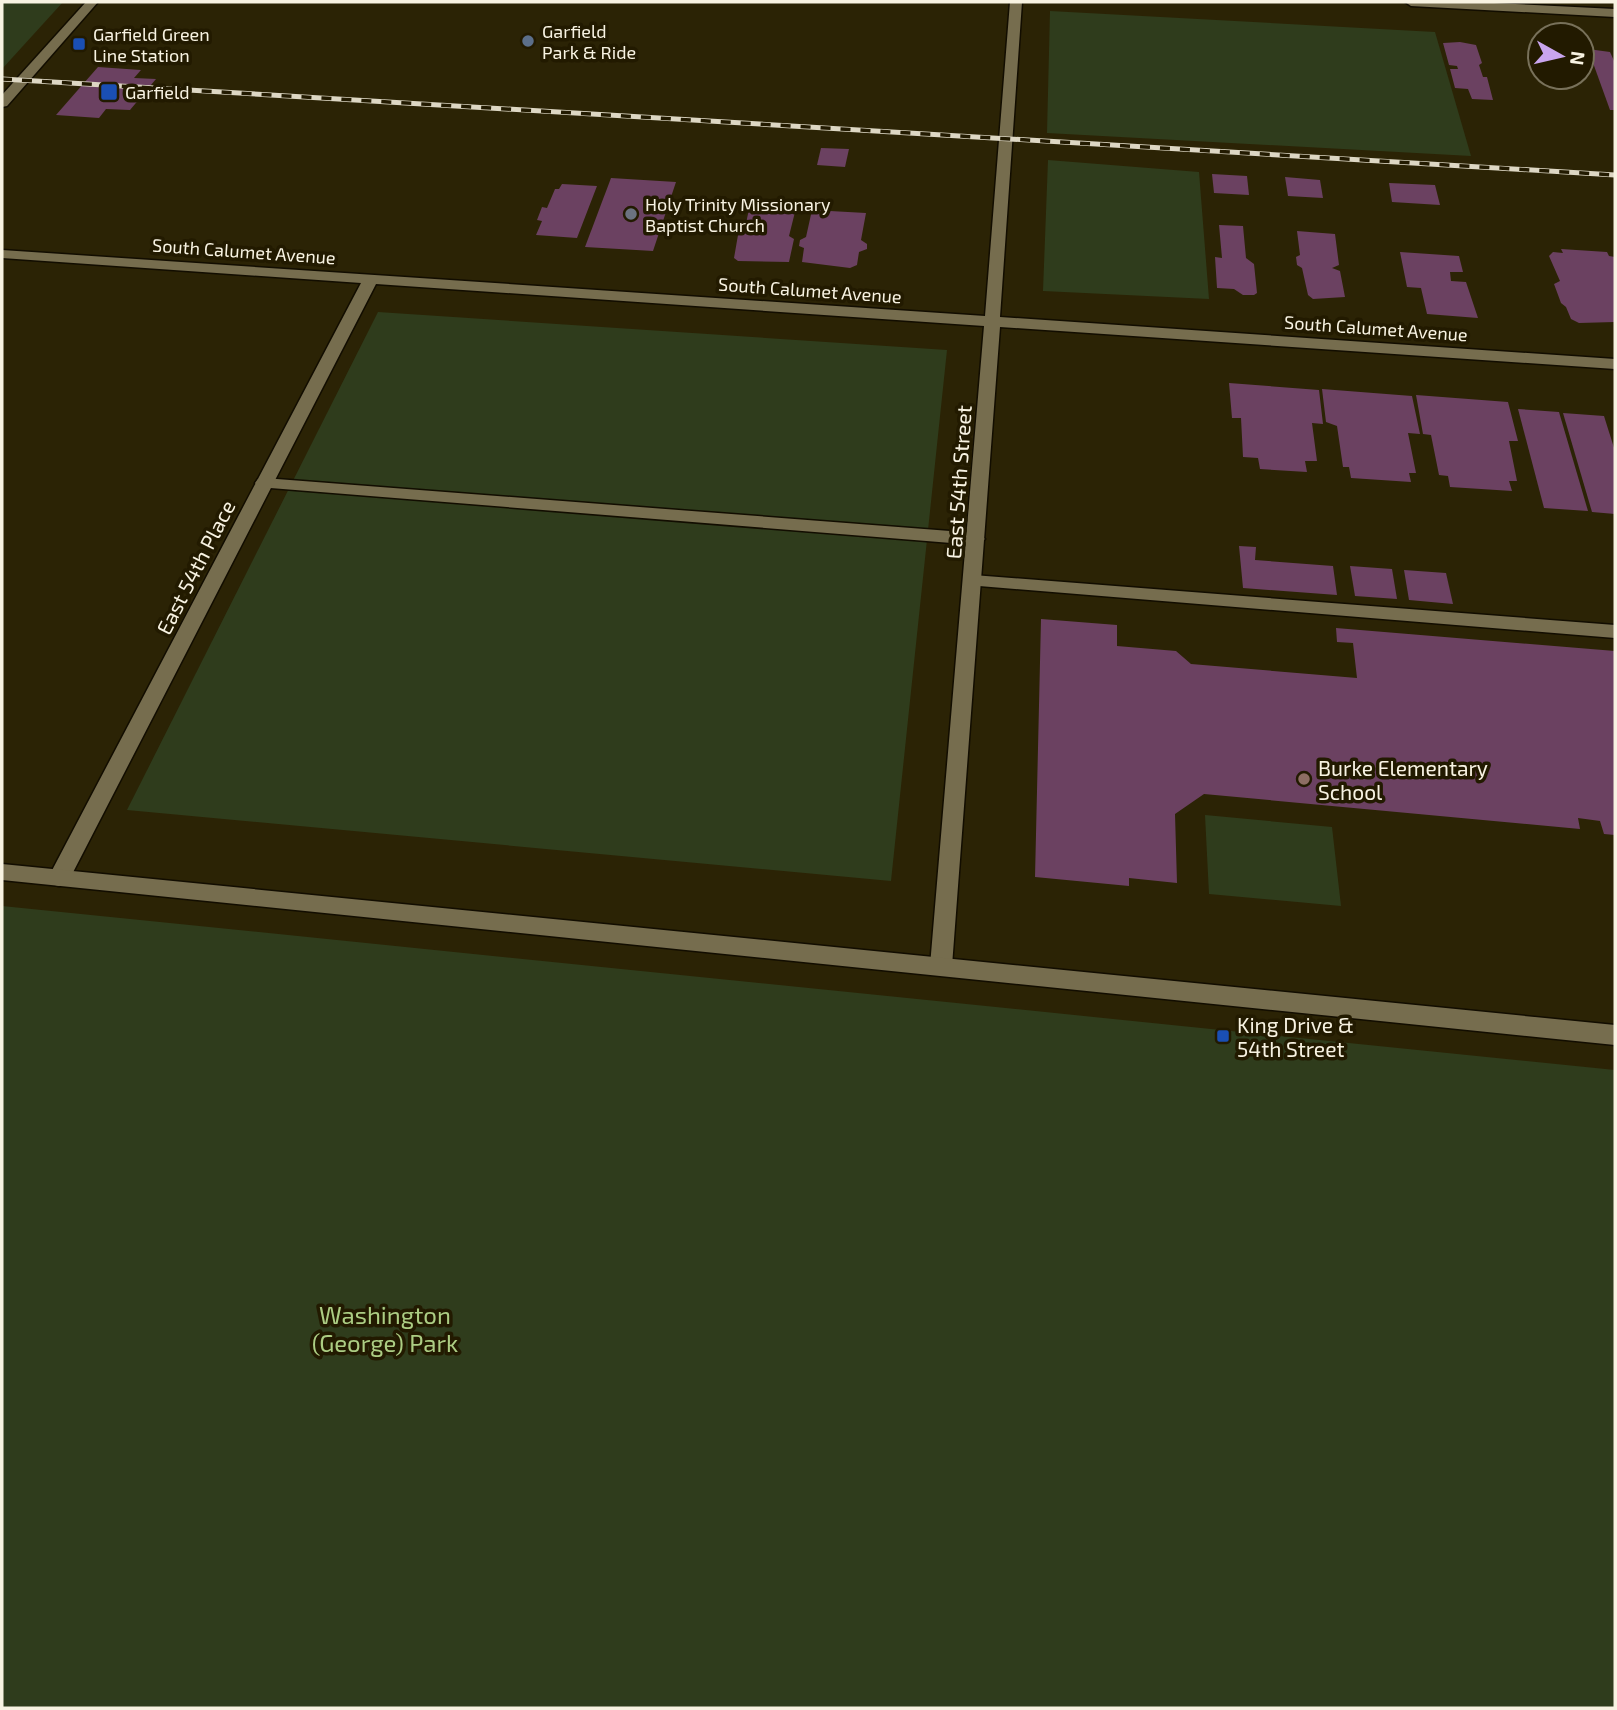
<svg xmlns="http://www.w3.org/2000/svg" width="1617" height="1710" font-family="'Exo 2',sans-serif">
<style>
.green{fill:#2f3c1c}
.building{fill:#6b4161}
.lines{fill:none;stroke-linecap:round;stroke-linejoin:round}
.lane-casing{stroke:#120d00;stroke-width:3}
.street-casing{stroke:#120d00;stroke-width:3}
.secondary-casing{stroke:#120d00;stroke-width:3}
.lane{fill:#766d4e;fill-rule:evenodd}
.street{fill:#766d4e;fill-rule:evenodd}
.secondary{fill:#766d4e;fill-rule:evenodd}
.rail-casing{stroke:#ddd7c4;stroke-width:5}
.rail{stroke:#221a00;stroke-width:3.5;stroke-dasharray:10;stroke-linecap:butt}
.service-dot{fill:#5c6f8a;stroke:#221a00;stroke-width:2.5}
.transit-dot{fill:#1a4fb4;stroke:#221a00;stroke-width:2.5}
.worship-dot{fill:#6b7280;stroke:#221a00;stroke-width:2.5}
.education-dot{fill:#8d6e63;stroke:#221a00;stroke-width:2.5}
.labels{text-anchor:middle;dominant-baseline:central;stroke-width:7;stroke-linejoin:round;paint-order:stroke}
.far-poi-label{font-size:18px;fill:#f8f3e2;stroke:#221a00;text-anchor:start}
.far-street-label{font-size:18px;fill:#f8f3e2;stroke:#221a00}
.street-label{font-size:21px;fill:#f8f3e2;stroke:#221a00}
.poi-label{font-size:21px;fill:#f8f3e2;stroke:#221a00;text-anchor:start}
.near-park-label{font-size:24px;fill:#accd83;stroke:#221a00}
</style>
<rect width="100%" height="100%" fill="#2b2305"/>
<g class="green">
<path d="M 2,2 L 63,2 L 2,69 Z"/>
<path d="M 1050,11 L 1435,32 L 1471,156 L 1047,133 Z"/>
<path d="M 1048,160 L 1199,172 L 1209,299 L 1043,291 Z"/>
<path d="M 378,312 L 947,350 L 891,881 L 127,810 Z"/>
<path d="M 1205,815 L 1332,827 L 1341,906 L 1209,894 Z"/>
<path d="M 2,906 L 1615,1070 L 1615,1708 L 2,1708 Z"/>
</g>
<g class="building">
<path d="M 1460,42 L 1476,45 L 1482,63 L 1479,65 L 1483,77 L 1487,77 L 1493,100 L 1472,99 L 1468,89 L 1455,88 L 1450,69 L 1458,69 L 1457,66 L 1449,65 L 1443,43 Z"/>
<path d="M 1588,49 L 1610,52 L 1615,63 L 1615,110 L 1610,110 Z"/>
<path d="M 98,67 L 141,70 L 134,78 L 156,79 L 130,110 L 106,109 L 99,118 L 56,115 Z"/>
<path d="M 821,148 L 849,149 L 845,167 L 817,165 Z"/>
<path d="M 1212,174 L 1247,176 L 1249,195 L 1214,193 Z"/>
<path d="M 1285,177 L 1320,180 L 1323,198 L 1288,196 Z"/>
<path d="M 611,178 L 676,182 L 653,251 L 585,247 Z"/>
<path d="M 1389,183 L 1435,185 L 1440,205 L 1392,202 Z"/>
<path d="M 562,184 L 597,186 L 577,238 L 536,235 L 542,221 L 537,220 L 542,207 L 547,208 L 555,189 L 559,189 Z"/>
<path d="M 750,205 L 796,208 L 789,236 L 794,239 L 789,262 L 738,261 L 734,258 L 738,235 L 744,232 Z"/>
<path d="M 812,210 L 866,213 L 861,240 L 867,244 L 867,249 L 859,252 L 857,265 L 850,268 L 802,262 L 804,248 L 799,246 L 800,240 L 806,237 Z"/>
<path d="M 1219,225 L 1243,226 L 1246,258 L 1254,264 L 1257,293 L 1254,295 L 1243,295 L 1234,289 L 1217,288 L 1215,257 L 1222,258 Z"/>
<path d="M 1297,231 L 1335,234 L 1339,265 L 1332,268 L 1340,271 L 1345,297 L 1313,299 L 1308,295 L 1302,268 L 1297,265 L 1296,257 L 1300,255 Z"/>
<path d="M 1561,249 L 1607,252 L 1609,256 L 1615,257 L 1615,322 L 1579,323 L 1571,319 L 1566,307 L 1561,303 L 1554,284 L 1560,281 L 1549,256 L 1553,252 L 1563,253 Z"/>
<path d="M 1400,252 L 1459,256 L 1463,272 L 1450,272 L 1451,281 L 1466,282 L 1478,318 L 1427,314 L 1421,288 L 1407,287 Z"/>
<path d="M 1229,383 L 1319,390 L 1323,424 L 1312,423 L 1317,461 L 1305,461 L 1307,472 L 1260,469 L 1258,458 L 1243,457 L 1241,418 L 1232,418 Z"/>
<path d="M 1322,389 L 1412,396 L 1420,434 L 1408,433 L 1416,473 L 1409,473 L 1411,482 L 1351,478 L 1349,467 L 1343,467 L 1337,426 L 1326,422 Z"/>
<path d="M 1416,395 L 1508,402 L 1518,441 L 1509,441 L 1517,481 L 1509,481 L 1512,491 L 1450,487 L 1448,476 L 1439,475 L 1431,435 L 1423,434 Z"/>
<path d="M 1518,409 L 1559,412 L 1588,511 L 1544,508 Z"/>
<path d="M 1563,413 L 1604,416 L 1615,451 L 1615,514 L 1592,512 Z"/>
<path d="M 1239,546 L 1256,547 L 1255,560 L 1333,566 L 1337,595 L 1243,588 Z"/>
<path d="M 1350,566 L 1392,569 L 1397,599 L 1355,596 Z"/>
<path d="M 1404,570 L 1446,573 L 1453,604 L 1409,600 Z"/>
<path d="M 1041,619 L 1117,625 L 1117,646 L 1176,651 L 1191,664 L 1357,678 L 1353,643 L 1337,642 L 1336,628 L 1615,651 L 1615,835 L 1604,834 L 1600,821 L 1578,818 L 1580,829 L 1204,794 L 1175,814 L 1177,883 L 1129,878 L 1129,886 L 1035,877 Z"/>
</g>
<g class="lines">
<defs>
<g id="lane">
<path d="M 264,478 L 976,533 L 985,539 L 976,545 L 258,487 L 255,483 L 258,479 Z"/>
<path d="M 973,575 L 1615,625 L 1615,638 L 967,585 L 964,581 L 967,577 Z"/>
</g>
<g id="street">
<path d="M 1010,2 L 1022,2 L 1000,317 L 1615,359 L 1615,369 L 1000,327 L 952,966 L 949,973 L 941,975 L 933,973 L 930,966 L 984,326 L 376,284 L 67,884 L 59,886 L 51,884 L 48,878 L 361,283 L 2,258 L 2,250 L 985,316 Z"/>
<path d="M 1405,2 L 1473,2 L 1615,9 L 1615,17 L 1411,6 Z"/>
</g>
<g id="secondary">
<path d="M 86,2 L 98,2 L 7,106 L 2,107 L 2,95 Z"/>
<path d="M 2,864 L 1615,1025 L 1615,1045 L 2,880 Z"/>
</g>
</defs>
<use href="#lane" class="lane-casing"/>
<use href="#street" class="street-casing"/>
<use href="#secondary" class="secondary-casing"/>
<use href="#lane" class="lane"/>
<use href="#street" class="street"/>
<use href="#secondary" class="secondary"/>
<defs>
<path id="rail" d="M 2,79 L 1615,175"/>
</defs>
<use href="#rail" class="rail-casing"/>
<use href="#rail" class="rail"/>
</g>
<circle class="service-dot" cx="528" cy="41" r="7"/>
<g class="transit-dot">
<rect x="72" y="37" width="14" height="14" rx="3.5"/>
<rect x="100" y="83" width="18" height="18" rx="3.5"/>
<rect x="1216" y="1029" width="14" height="14" rx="3.5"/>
</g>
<circle class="worship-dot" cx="631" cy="214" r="7"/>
<circle class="education-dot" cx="1304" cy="779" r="7"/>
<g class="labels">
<g class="far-poi-label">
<text x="542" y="31">Garfield<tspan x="542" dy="21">Park &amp; Ride</tspan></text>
<text x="93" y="34">Garfield Green<tspan x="93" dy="21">Line Station</tspan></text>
<text x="125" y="92">Garfield</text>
<text x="645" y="204">Holy Trinity Missionary<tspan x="645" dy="21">Baptist Church</tspan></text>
</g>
<g class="far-street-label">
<text transform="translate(244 251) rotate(4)">South Calumet Avenue</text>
<text transform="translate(810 290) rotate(4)">South Calumet Avenue</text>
<text transform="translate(1376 328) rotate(4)">South Calumet Avenue</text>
</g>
<g class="street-label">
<text transform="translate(958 482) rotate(-86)">East 54th Street</text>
<text transform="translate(195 567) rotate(-63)">East 54th Place</text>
</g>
<g class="poi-label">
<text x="1318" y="767">Burke Elementary<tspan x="1318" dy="24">School</tspan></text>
<text x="1237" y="1024">King Drive &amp;<tspan x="1237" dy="24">54th Street</tspan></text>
</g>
<g class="near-park-label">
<text x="385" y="1314">Washington<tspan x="385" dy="28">(George) Park</tspan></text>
</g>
</g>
<rect width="1617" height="1710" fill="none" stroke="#f8f3e2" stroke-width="7"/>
<g transform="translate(1561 56) rotate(98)"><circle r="33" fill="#221a00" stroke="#78715a" stroke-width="2"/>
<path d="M0-5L12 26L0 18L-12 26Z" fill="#c9a5ee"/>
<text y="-10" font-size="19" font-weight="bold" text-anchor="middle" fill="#f8f3e2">N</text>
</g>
</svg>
